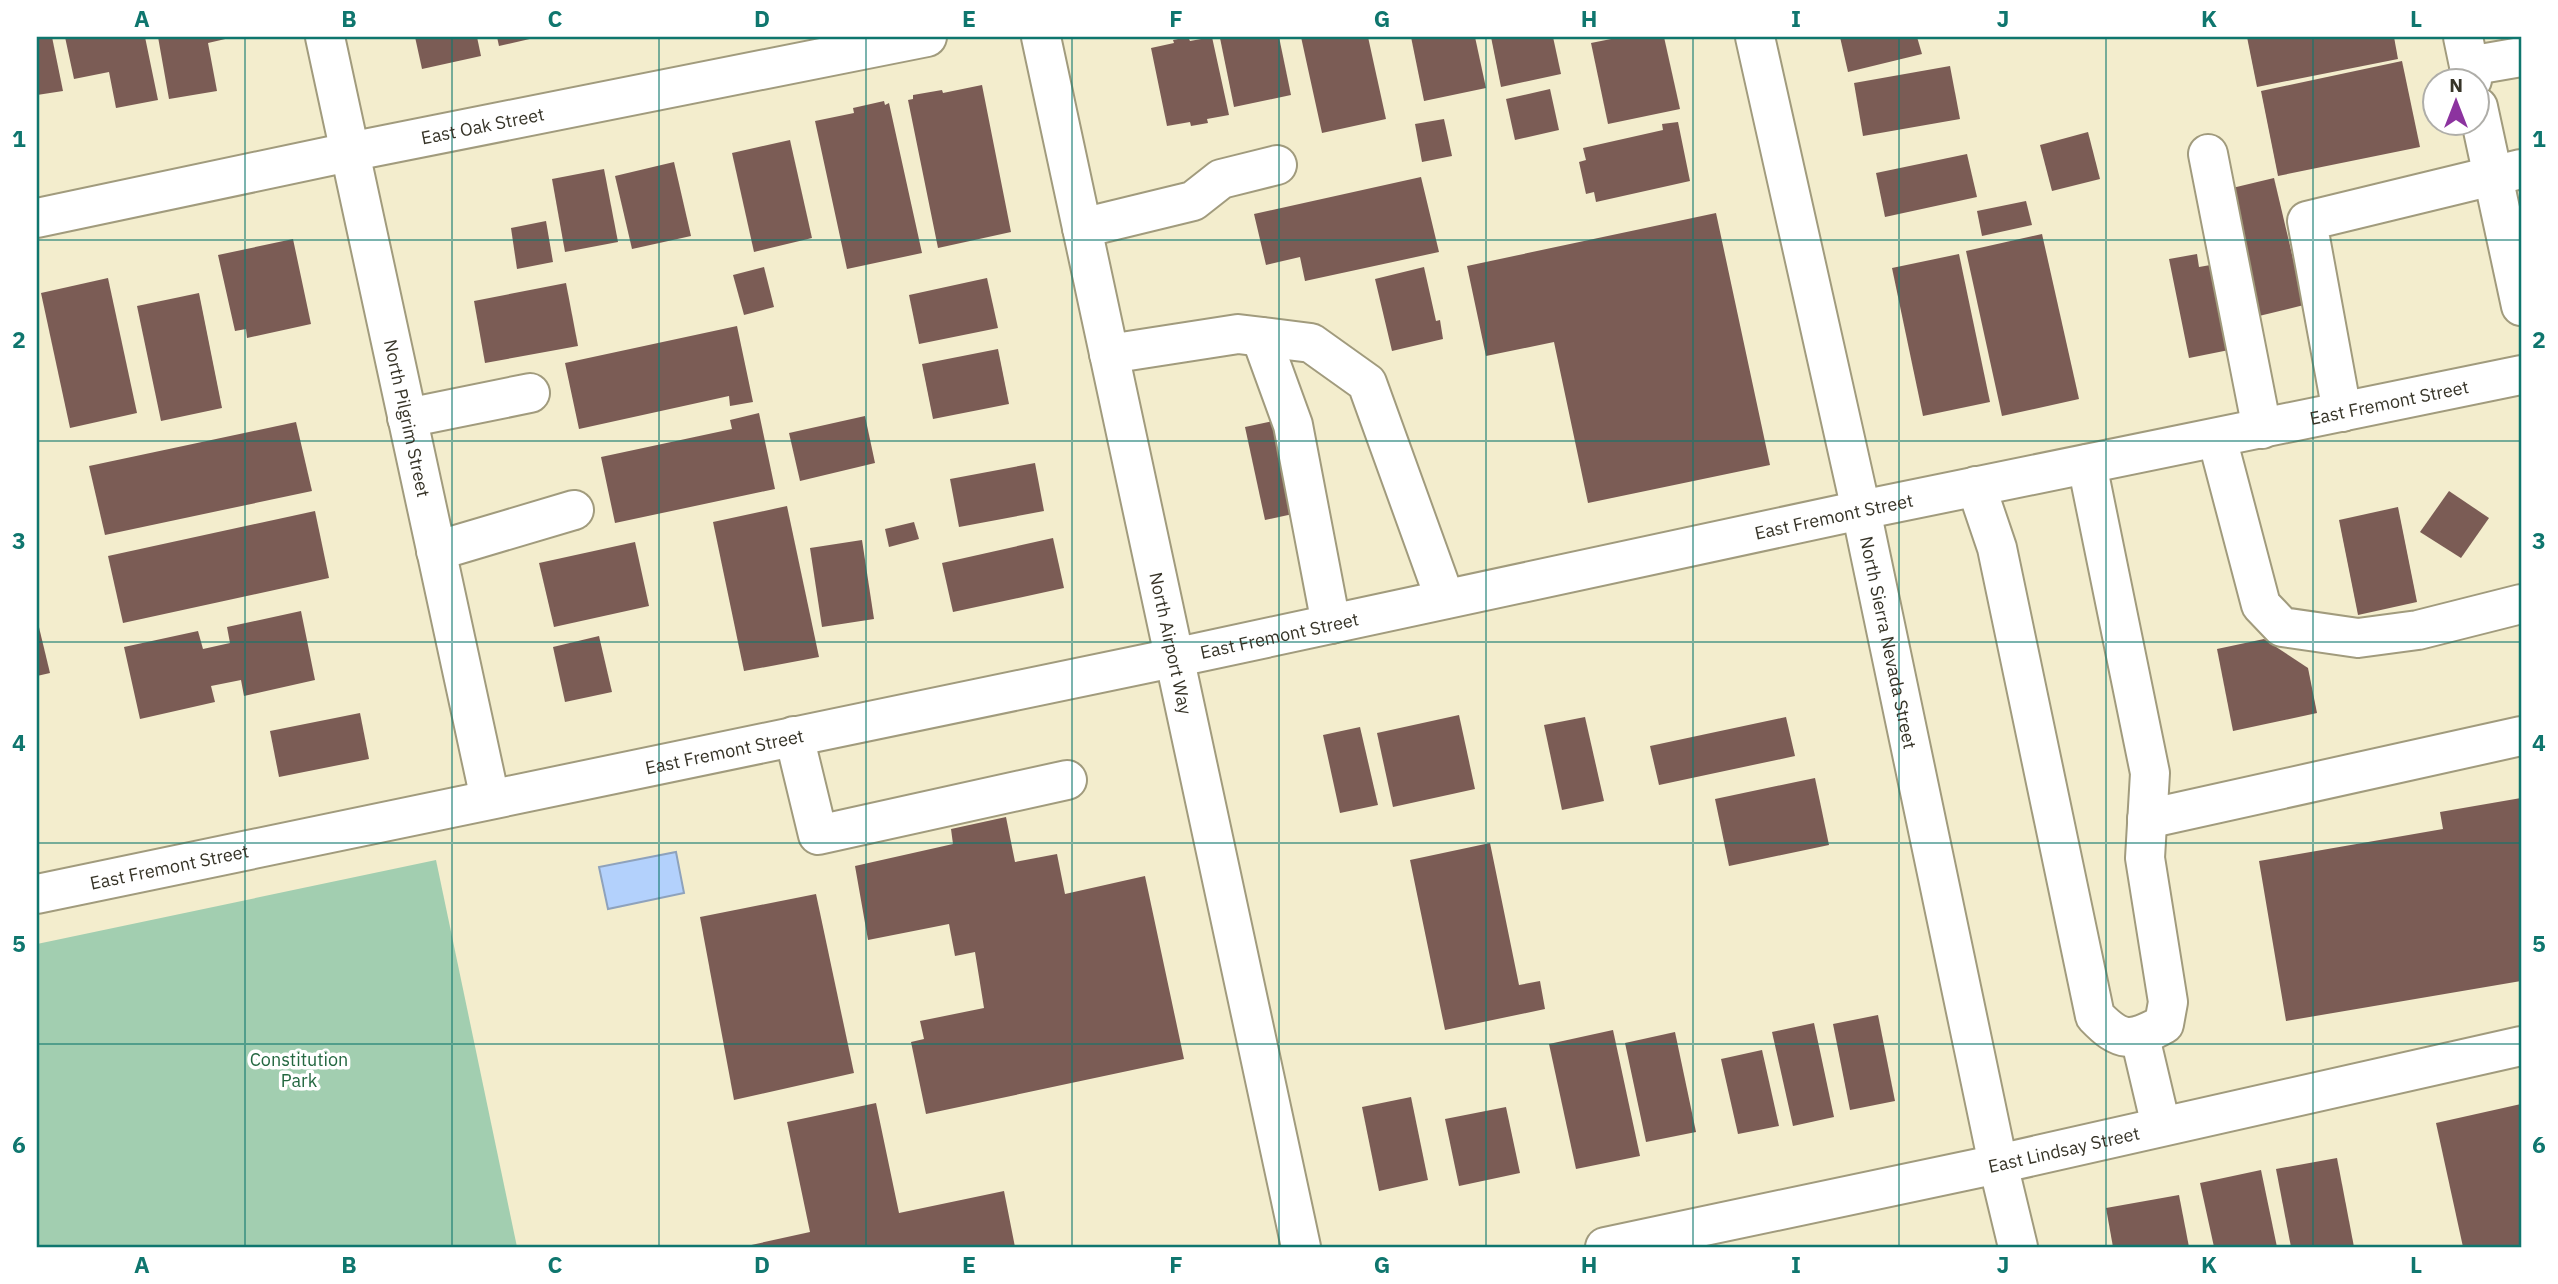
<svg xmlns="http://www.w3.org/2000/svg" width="2558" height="1284" font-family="'IBM Plex Sans',sans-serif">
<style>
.green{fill:#a2ceb0}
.water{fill:#b3d1fc;stroke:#8ea2bc;stroke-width:2}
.building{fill:#7b5c55}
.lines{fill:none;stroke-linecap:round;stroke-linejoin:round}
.minor-casing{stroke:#a19b7d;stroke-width:42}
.major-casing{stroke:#a19b7d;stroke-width:42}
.minor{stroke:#fff;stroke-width:38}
.major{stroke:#fff;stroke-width:38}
.grid{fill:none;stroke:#0f766e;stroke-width:2;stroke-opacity:0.55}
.labels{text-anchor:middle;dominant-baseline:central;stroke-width:7;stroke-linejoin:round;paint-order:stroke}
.street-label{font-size:18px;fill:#373428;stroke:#fff}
.park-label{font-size:18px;fill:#236740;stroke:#fff}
.neatline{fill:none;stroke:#0f766e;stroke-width:2.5}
.grid-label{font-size:23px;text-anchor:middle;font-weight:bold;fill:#0f766e}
</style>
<rect width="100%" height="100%" fill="#f3edcd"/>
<path class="green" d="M 436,860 L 517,1247 L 37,1247 L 37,944 Z"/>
<path class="water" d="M 676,852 L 684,893 L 608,909 L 599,867 Z"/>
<g class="building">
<path d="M 37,37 L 52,37 L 63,91 L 37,95 Z"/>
<path d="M 65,37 L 145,37 L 158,100 L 116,108 L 109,72 L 74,79 Z"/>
<path d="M 158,37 L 234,37 L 208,43 L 217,91 L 169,99 Z"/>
<path d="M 415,37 L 477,37 L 481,56 L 422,69 Z"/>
<path d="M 497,37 L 534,37 L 534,38 L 499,46 Z"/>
<path d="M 1188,37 L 1190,41 L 1212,37 L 1229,115 L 1207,119 L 1208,123 L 1191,126 L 1190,122 L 1167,126 L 1151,48 L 1174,43 L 1173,40 Z"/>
<path d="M 1225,37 L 1279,37 L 1291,95 L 1234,107 L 1220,38 Z"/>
<path d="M 1301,37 L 1368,37 L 1386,119 L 1322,133 Z"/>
<path d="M 1411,37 L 1475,37 L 1486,88 L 1424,101 Z"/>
<path d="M 1491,37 L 1553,37 L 1561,74 L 1501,87 Z"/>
<path d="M 1621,37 L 1664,37 L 1680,109 L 1608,124 L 1591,43 Z"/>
<path d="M 1840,37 L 1917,37 L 1922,54 L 1848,72 Z"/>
<path d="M 2247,37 L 2394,37 L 2398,59 L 2257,87 Z"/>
<path d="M 2402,61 L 2420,147 L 2278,176 L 2261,91 Z"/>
<path d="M 1950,66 L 1960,119 L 1863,136 L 1854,83 Z"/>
<path d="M 982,85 L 1011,232 L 938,248 L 908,100 L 913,99 L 913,95 L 942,90 L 943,93 Z"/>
<path d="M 1550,89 L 1559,130 L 1515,140 L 1506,99 Z"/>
<path d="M 884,101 L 885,105 L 889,103 L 922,253 L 847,269 L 815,121 L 854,113 L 853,108 Z"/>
<path d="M 1444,119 L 1452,156 L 1422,162 L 1415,124 Z"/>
<path d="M 1678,122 L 1690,181 L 1596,202 L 1594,192 L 1586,194 L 1579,162 L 1586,160 L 1583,148 L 1663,130 L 1662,124 Z"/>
<path d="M 2088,132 L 2100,179 L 2052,191 L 2040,145 Z"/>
<path d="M 790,140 L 812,238 L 754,252 L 732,153 Z"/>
<path d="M 1967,154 L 1977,197 L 1885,217 L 1876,173 Z"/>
<path d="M 674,162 L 691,236 L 632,249 L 615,176 Z"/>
<path d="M 604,169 L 618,242 L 565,252 L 552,179 Z"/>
<path d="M 1421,177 L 1439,252 L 1305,281 L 1300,257 L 1266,265 L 1254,214 Z"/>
<path d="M 2274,178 L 2304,305 L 2259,316 L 2228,189 Z"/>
<path d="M 2026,201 L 2032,225 L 1982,236 L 1977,211 Z"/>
<path d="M 1716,213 L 1770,465 L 1588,503 L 1554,342 L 1486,356 L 1467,266 Z"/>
<path d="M 546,221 L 553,262 L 517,269 L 511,228 Z"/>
<path d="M 2042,234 L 2079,399 L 2002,416 L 1966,251 Z"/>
<path d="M 293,239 L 311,324 L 247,338 L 246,329 L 235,331 L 218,255 Z"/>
<path d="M 1959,254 L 1990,402 L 1923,416 L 1892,268 Z"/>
<path d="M 2197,254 L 2199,267 L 2222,263 L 2239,348 L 2189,358 L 2169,259 Z"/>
<path d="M 764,267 L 774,307 L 744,315 L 733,275 Z"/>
<path d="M 1424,267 L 1436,321 L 1440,320 L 1443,339 L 1392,351 L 1375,279 Z"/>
<path d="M 108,278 L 137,413 L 70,428 L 41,293 Z"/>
<path d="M 987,278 L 998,328 L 919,344 L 909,295 Z"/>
<path d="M 566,283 L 578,346 L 485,363 L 474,301 Z"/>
<path d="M 199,293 L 222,408 L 161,421 L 137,306 Z"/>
<path d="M 737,326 L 753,402 L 730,406 L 729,396 L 579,429 L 565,363 Z"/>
<path d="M 998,349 L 1009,404 L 933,419 L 922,364 Z"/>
<path d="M 759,413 L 775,489 L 615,523 L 601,457 L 732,429 L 730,420 Z"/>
<path d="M 865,416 L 875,463 L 800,481 L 789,433 Z"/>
<path d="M 1282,419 L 1302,512 L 1265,520 L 1245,427 Z"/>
<path d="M 296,422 L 312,491 L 105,535 L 89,466 Z"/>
<path d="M 1035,463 L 1044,511 L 959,527 L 950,479 Z"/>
<path d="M 2449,491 L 2489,518 L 2461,558 L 2420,532 Z"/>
<path d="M 787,506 L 819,657 L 744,671 L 713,522 Z"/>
<path d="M 2398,507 L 2417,602 L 2358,615 L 2339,520 Z"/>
<path d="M 315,511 L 329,578 L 123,623 L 108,556 Z"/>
<path d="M 914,522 L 919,539 L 889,547 L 885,529 Z"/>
<path d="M 1053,538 L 1064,588 L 953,612 L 942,563 Z"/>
<path d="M 862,540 L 874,619 L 822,627 L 810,548 Z"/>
<path d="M 635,542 L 649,606 L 554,627 L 539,563 Z"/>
<path d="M 301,611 L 315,680 L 244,696 L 241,680 L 211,686 L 215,702 L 140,719 L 124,647 L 198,631 L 203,649 L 230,643 L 227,627 Z"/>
<path d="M 37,619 L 50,673 L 37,676 Z"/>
<path d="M 599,636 L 612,692 L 565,702 L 553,647 Z"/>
<path d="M 2264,639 L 2308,668 L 2317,713 L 2233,731 L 2217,649 Z"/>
<path d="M 360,713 L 369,759 L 279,777 L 270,731 Z"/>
<path d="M 1459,715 L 1475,789 L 1393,807 L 1377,733 Z"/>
<path d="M 1585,717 L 1604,801 L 1562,810 L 1544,725 Z"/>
<path d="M 1786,717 L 1795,756 L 1659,785 L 1650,746 Z"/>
<path d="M 1360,727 L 1378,805 L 1340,813 L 1323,735 Z"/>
<path d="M 1815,778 L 1829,845 L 1729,866 L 1715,799 Z"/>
<path d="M 2521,798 L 2521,981 L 2286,1021 L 2259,861 L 2443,829 L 2440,812 Z"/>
<path d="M 1006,817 L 1015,862 L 1057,854 L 1065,894 L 1145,876 L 1184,1059 L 926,1114 L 911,1042 L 924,1039 L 920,1021 L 984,1008 L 975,952 L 955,956 L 949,924 L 868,940 L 855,866 L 953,844 L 951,829 Z"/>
<path d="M 1490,843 L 1519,985 L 1540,981 L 1545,1009 L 1445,1030 L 1410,860 Z"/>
<path d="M 816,894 L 854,1073 L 734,1100 L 700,917 Z"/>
<path d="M 1878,1015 L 1895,1101 L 1850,1110 L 1833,1024 Z"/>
<path d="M 1814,1023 L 1834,1117 L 1793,1126 L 1772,1032 Z"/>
<path d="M 1613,1030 L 1640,1156 L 1576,1169 L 1549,1044 Z"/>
<path d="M 1675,1032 L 1696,1132 L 1646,1142 L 1625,1043 Z"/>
<path d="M 1762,1050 L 1779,1126 L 1738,1134 L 1721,1059 Z"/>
<path d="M 1411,1097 L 1428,1180 L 1379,1191 L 1362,1107 Z"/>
<path d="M 876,1103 L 899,1213 L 1004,1191 L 1015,1247 L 742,1247 L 810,1232 L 787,1122 Z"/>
<path d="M 2521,1104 L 2521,1247 L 2463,1247 L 2436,1123 Z"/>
<path d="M 1506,1107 L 1520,1173 L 1459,1186 L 1445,1119 Z"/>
<path d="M 2337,1158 L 2354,1247 L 2291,1247 L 2276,1169 Z"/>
<path d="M 2261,1170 L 2277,1247 L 2214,1247 L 2200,1183 Z"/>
<path d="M 2179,1195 L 2189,1247 L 2113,1247 L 2106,1208 Z"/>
</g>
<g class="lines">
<defs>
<g id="minor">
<path id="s1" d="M 325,37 L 490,799"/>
<path id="s2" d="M 1755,37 L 1861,510 L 1998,1164 L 2018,1247"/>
<path d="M 2469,66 L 2521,57"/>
<path d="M 2208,154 L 2262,429"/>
<path id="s3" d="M 37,218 L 349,152 L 927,37"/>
<path d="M 1082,228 L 1193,201 L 1221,179 L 1277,165"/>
<path d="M 1261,337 L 1293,425 L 1331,624"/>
<path d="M 1109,354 L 1238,334 L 1311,343 L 1367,383 L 1445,599"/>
<path d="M 2342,412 L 2307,221 L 2521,169"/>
<path d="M 407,418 L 530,393"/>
<path d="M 2217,438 L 2261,605 L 2282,627 L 2358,638 L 2418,630 L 2521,604"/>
<path d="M 1976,486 L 1997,548 L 2095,1016 C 2121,1043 2131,1042 2164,1024 L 2168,1002 L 2145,858 L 2150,773 L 2087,464"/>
<path d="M 436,551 L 574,510"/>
<path d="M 794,736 L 818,835 L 1067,780"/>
<path d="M 2147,819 L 2521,736"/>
<path id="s4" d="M 37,894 L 1173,658 L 1861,510 L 2521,375"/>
<path d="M 2140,1037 L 2161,1126"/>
<path id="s5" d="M 1605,1247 L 1998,1164 L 2521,1046"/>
</g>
<g id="major">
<path id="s6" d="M 1041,37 L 1301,1247"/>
<path d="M 2463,37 L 2472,80"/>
<path d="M 2478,107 L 2521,306"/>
</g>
</defs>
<use href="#minor" class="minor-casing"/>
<use href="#major" class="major-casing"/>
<use href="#minor" class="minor"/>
<use href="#major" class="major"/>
</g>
<path class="grid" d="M 245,37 L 245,1247M 452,37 L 452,1247M 659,37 L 659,1247M 866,37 L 866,1247M 1072,37 L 1072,1247M 1279,37 L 1279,1247M 1486,37 L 1486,1247M 1693,37 L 1693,1247M 1899,37 L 1899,1247M 2106,37 L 2106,1247M 2313,37 L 2313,1247M 37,240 L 2521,240M 37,441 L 2521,441M 37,642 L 2521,642M 37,843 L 2521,843M 37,1044 L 2521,1044"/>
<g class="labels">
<g class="street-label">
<text stroke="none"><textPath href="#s3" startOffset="455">East Oak Street</textPath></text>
<text stroke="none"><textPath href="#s4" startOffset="2403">East Fremont Street</textPath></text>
<text stroke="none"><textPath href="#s1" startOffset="390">North Pilgrim Street</textPath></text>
<text stroke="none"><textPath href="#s4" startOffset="1836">East Fremont Street</textPath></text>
<text stroke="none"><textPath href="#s4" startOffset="1269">East Fremont Street</textPath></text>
<text stroke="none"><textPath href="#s6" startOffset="620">North Airport Way</textPath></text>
<text stroke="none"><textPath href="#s2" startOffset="620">North Sierra Nevada Street</textPath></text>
<text stroke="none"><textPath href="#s4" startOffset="702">East Fremont Street</textPath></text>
<text stroke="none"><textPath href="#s4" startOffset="135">East Fremont Street</textPath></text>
<text stroke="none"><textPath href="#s5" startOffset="469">East Lindsay Street</textPath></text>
</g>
<g class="park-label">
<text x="299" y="1059">Constitution<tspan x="299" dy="21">Park</tspan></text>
</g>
</g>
<rect width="2558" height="1284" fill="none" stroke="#ffffff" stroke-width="77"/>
<g transform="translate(2456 102)"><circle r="33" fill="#ffffff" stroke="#afaea9" stroke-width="2"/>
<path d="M0-5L12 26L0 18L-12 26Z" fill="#8c339f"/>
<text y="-10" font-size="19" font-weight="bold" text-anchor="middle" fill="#373428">N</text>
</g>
<rect x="38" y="38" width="2482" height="1208" class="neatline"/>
<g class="grid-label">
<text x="142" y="27">A</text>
<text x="349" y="27">B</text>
<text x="555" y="27">C</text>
<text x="762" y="27">D</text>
<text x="969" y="27">E</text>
<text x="1176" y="27">F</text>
<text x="1382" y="27">G</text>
<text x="1589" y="27">H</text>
<text x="1796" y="27">I</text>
<text x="2003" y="27">J</text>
<text x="2209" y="27">K</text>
<text x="2416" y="27">L</text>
<text x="19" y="147">1</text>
<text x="2539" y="147">1</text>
<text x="19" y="348">2</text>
<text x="2539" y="348">2</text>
<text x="19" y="549">3</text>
<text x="2539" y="549">3</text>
<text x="19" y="751">4</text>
<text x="2539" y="751">4</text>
<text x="19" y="952">5</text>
<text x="2539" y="952">5</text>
<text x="19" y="1153">6</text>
<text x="2539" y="1153">6</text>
<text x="142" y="1273">A</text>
<text x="349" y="1273">B</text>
<text x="555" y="1273">C</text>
<text x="762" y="1273">D</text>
<text x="969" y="1273">E</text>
<text x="1176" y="1273">F</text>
<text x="1382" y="1273">G</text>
<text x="1589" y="1273">H</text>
<text x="1796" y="1273">I</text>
<text x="2003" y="1273">J</text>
<text x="2209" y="1273">K</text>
<text x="2416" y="1273">L</text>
</g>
</svg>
